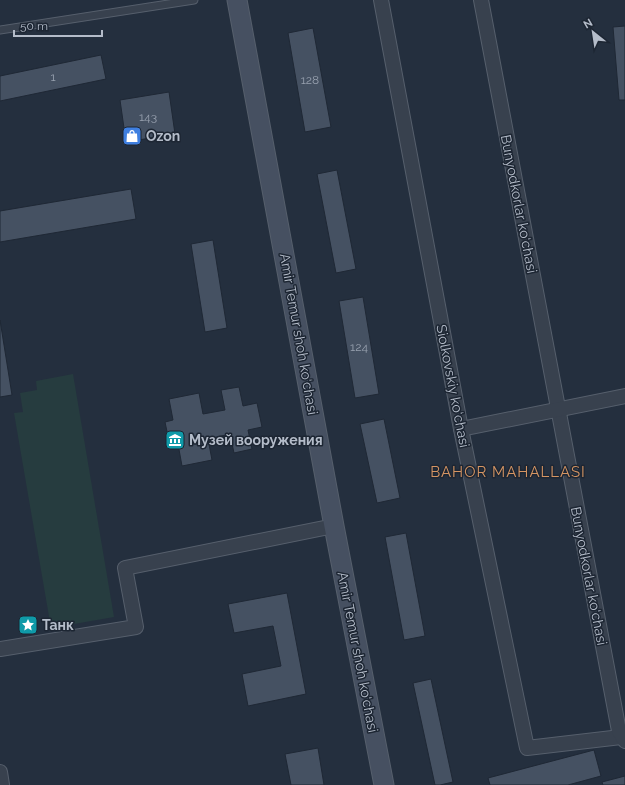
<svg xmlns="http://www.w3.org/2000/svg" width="625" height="785" font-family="Raleway,sans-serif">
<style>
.green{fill:#263c3f}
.building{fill:#455162;stroke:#1f2835}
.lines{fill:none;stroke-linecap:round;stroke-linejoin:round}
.lane-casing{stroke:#565f6c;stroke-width:9}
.street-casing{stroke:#565f6c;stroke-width:16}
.secondary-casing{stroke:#565f6c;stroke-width:21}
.lane{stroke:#38414e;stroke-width:7}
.street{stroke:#38414e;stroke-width:14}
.secondary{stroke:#465061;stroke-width:19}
.labels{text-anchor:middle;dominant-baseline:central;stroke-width:3;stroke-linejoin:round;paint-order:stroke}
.number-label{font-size:12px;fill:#98a1af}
.poi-label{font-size:14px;font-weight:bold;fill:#b4bcc9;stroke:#1d2633;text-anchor:start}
.street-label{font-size:14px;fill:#b4bcc9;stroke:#1d2633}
.neighbourhood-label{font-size:15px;letter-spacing:1px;fill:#d59563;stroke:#1d2633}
</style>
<rect width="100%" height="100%" fill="#242f3e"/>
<path class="green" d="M 73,374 L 114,617 L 51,628 L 14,413 L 23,412 L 20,393 L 37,390 L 36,381 Z"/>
<g class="building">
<path d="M 625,26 L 625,100 L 619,100 L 613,27 Z"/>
<path d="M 313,28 L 331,127 L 305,132 L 288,33 Z"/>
<path d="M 101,55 L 106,79 L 0,101 L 0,76 Z"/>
<path d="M 169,92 L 175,134 L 126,142 L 120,100 Z"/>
<path d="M 337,170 L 356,269 L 336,273 L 317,174 Z"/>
<path d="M 131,189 L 136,219 L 0,242 L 0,211 Z"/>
<path d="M 213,240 L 227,328 L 205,332 L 191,244 Z"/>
<path d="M 363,297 L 379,394 L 355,398 L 339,301 Z"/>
<path d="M 0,320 L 12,395 L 0,397 Z"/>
<path d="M 239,387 L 243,406 L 257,403 L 262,427 L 248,430 L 252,449 L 234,453 L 230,434 L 208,439 L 212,460 L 182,466 L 178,444 L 170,446 L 165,422 L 173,420 L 169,399 L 199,393 L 203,414 L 225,410 L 221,390 Z"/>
<path d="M 384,419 L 400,498 L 377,503 L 360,424 Z"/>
<path d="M 406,533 L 425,636 L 404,640 L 385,537 Z"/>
<path d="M 287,593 L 306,694 L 248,706 L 242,674 L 281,666 L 273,626 L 234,633 L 228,604 Z"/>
<path d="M 431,679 L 453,782 L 440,785 L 435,785 L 413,683 Z"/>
<path d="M 318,748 L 324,785 L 291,785 L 285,754 Z"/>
<path d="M 594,750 L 601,776 L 568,785 L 490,785 L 488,778 Z"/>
<path d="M 625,776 L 625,785 L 603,785 L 602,782 Z"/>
</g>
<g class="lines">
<defs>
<path id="lane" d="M 0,30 L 194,0"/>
<g id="street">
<path d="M 381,0 L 461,429 L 527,748 L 621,737"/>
<path d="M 481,0 L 619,731 L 625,741"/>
<path d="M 461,429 L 625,396"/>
<path d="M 0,649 L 136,627 L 125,568 L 334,526"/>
<path d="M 0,772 L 2,785"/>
</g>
<path id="secondary" d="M 237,0 L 334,526 L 384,785"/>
</defs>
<use href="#lane" class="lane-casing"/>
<use href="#street" class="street-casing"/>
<use href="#secondary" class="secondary-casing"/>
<use href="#lane" class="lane"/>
<use href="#street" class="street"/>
<use href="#secondary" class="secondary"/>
</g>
<defs>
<symbol id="shop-square" viewBox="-11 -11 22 22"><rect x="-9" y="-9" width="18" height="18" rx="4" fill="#3f7fe0" stroke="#1d2633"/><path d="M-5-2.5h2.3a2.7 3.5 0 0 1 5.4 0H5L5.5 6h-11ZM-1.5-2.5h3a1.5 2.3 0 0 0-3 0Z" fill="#fff"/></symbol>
<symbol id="museum-square" viewBox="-11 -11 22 22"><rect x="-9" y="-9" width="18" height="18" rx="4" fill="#0f9aa8" stroke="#1d2633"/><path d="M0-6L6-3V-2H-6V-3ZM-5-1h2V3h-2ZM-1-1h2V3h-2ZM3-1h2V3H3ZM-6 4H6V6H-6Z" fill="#fff"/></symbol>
<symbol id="sight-square" viewBox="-11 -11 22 22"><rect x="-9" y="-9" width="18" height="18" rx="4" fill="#0f9aa8" stroke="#1d2633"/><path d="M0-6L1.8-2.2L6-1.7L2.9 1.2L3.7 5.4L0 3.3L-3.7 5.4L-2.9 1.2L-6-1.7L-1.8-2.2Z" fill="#fff"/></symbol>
</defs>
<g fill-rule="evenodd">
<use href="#shop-square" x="121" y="125" width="22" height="22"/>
<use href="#museum-square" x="164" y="429" width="22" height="22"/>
<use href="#sight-square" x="17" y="614" width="22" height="22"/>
</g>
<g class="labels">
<g class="number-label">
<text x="53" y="77">1</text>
<text x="310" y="80">128</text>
<text x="148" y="117">143</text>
<text x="359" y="347">124</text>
</g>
<g class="poi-label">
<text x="146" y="136">Ozon</text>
<text x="189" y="440">Музей вооружения</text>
<text x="42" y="625">Танк</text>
</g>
<g class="street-label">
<text transform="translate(519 204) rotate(79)">Bunyodkorlar ko‘chasi</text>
<text transform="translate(299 334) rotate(80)">Amir Temur shoh ko‘chasi</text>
<text transform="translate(453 386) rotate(79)">Siolkovskiy ko‘chasi</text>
<text transform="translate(589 576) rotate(79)">Bunyodkorlar ko‘chasi</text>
<text transform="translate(358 652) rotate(79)">Amir Temur shoh ko‘chasi</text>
</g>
<g class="neighbourhood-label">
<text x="508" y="472">BAHOR MAHALLASI</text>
</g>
</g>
<g transform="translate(593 32) rotate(330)" stroke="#1d2633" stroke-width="3" paint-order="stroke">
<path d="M0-3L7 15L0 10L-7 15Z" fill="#b4bcc9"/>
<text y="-6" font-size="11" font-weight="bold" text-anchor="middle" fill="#b4bcc9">N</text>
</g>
<path d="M14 30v6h88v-6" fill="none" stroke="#b4bcc9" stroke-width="2"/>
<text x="20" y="30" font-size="12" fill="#b4bcc9" stroke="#1d2633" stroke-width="3" paint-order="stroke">50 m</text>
</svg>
